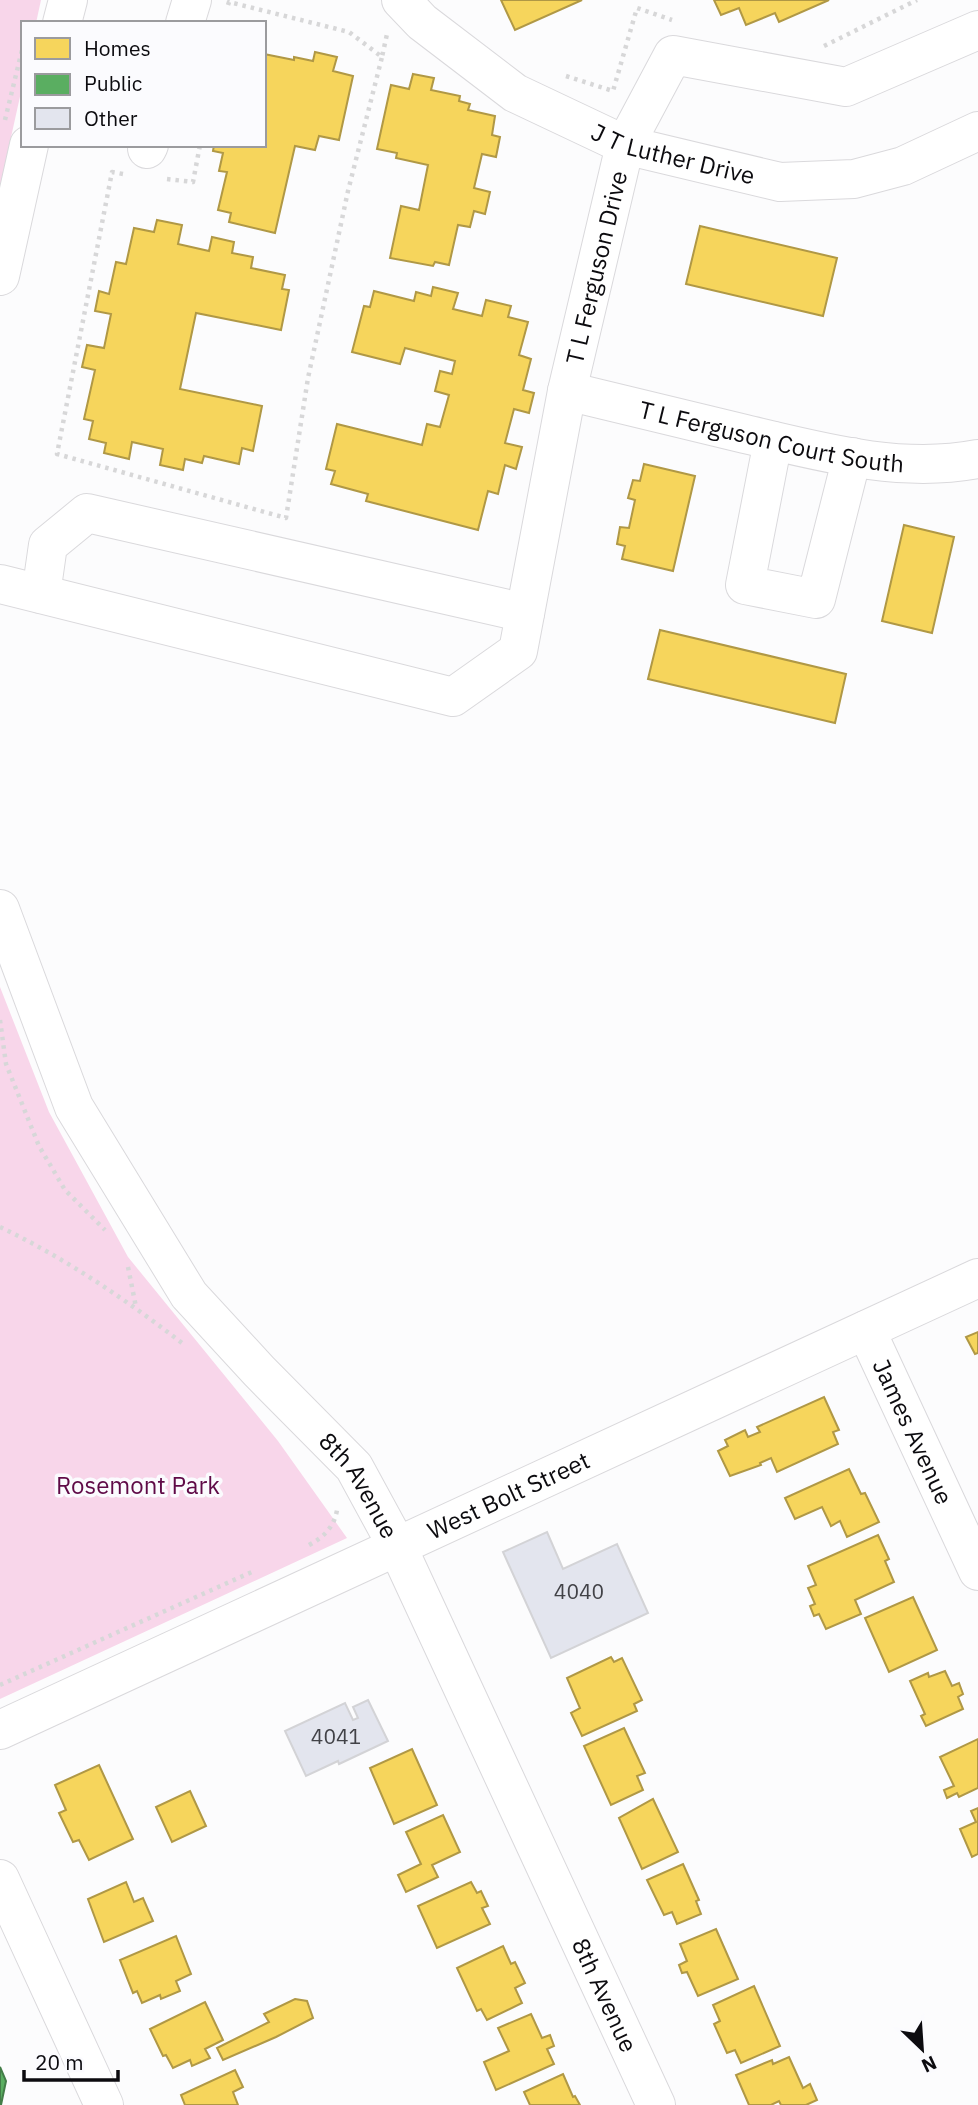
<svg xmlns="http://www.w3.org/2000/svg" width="978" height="2105" font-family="'IBM Plex Sans',sans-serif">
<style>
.green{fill:#f8d6ea}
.homes{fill:#f6d55c;stroke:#b09845;stroke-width:2}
.public{fill:#5aae61;stroke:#437d48;stroke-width:2}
.building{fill:#e3e5ee;stroke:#d3d3d6;stroke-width:2}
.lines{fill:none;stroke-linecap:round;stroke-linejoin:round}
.minor-casing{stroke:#dad9dc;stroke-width:40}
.path{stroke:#d7d7d8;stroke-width:4.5;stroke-dasharray:3.5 5;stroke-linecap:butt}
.minor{stroke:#fff;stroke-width:38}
.labels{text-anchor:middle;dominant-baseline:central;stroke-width:7;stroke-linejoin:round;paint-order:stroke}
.number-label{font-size:21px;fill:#424247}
.street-label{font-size:24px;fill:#0c0b0f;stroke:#fbfbfe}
.park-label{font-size:24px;fill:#5f0a47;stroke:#fbfbfe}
</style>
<rect width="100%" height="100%" fill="#fcfcfd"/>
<g class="green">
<path d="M 0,0 L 41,0 L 36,23 L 23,23 L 23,83 L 0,187 Z"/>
<path d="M 0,987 L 49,1112 L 128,1257 L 278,1441 L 347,1538 L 0,1699 Z"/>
</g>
<g class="homes">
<path d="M 501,0 L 582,0 L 515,30 Z"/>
<path d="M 714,0 L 829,0 L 779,22 L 775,13 L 746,25 L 739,8 L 721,15 Z"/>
<path d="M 315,52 L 337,57 L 333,71 L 353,76 L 339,140 L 319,136 L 315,150 L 295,146 L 275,233 L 229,222 L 231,213 L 218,210 L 227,172 L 219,171 L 223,153 L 213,151 L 214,145 L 264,145 L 264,54 L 294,60 L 294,57 L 313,61 Z"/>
<path d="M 413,74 L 434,78 L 431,90 L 460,96 L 459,101 L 470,104 L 468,110 L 495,116 L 492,135 L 500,137 L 496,157 L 482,154 L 474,188 L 490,192 L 485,214 L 474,211 L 470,227 L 458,225 L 449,265 L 435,262 L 433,266 L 390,258 L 401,206 L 419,210 L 428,165 L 396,158 L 397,153 L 377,149 L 391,85 L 409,89 Z"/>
<path d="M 157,220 L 182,225 L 178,244 L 209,251 L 212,237 L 234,242 L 232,253 L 253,257 L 251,268 L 285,275 L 282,289 L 289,290 L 281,330 L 196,313 L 180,389 L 262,406 L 253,451 L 242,448 L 239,464 L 204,456 L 202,463 L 185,459 L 183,470 L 160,465 L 163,449 L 132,442 L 129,459 L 104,453 L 106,443 L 89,439 L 93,421 L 84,419 L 95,370 L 82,367 L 87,345 L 104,348 L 111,314 L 95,311 L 99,291 L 109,294 L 116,262 L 126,264 L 134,228 L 154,232 Z"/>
<path d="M 700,226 L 837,258 L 823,316 L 686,284 Z"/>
<path d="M 433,287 L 458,293 L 453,309 L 482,316 L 486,300 L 511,306 L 508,317 L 528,322 L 519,355 L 531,359 L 523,390 L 534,393 L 529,413 L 514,409 L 505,443 L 522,447 L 516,469 L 505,465 L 498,494 L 488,491 L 478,530 L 366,501 L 368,494 L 331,484 L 335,471 L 326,469 L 337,424 L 422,445 L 427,424 L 440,427 L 449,395 L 435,391 L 440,371 L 452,374 L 455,361 L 405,348 L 400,364 L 352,352 L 364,306 L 370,307 L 374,291 L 414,301 L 416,292 L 431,296 Z"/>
<path d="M 644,464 L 695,476 L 673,571 L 622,559 L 625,546 L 617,544 L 620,527 L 629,528 L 635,500 L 628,498 L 633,480 L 640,481 Z"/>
<path d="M 904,525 L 954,537 L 932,633 L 882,621 Z"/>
<path d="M 660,630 L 846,674 L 835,723 L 648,679 Z"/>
<path d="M 978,1332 L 978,1353 L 975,1354 L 966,1337 Z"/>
<path d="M 824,1397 L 839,1430 L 833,1432 L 838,1444 L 777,1472 L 771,1458 L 760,1463 L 761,1465 L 730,1476 L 718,1451 L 728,1446 L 725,1440 L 745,1430 L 748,1437 L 760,1432 L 757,1427 Z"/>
<path d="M 849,1469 L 861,1494 L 865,1493 L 879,1522 L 847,1537 L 840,1521 L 831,1526 L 822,1507 L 795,1519 L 785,1498 Z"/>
<path d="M 878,1535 L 889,1559 L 885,1561 L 894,1582 L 855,1600 L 861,1614 L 826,1629 L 819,1614 L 814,1616 L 810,1606 L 815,1604 L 808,1588 L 816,1585 L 808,1566 Z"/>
<path d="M 913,1597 L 937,1650 L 889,1672 L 865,1618 Z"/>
<path d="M 611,1657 L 614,1662 L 622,1658 L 642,1700 L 634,1704 L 637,1711 L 582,1736 L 571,1713 L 580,1708 L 567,1678 Z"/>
<path d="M 945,1671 L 952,1686 L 959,1683 L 963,1694 L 958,1697 L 963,1709 L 926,1726 L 921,1716 L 925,1714 L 910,1681 L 928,1673 L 929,1677 Z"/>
<path d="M 624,1728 L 645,1773 L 637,1776 L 643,1790 L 611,1805 L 584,1746 Z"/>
<path d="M 978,1739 L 978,1788 L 959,1797 L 957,1793 L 947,1798 L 944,1790 L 954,1786 L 940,1757 Z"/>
<path d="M 412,1749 L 437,1805 L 394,1824 L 370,1768 Z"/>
<path d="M 99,1765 L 133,1839 L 89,1860 L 79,1840 L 73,1842 L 59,1813 L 66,1810 L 55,1785 Z"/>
<path d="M 190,1791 L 206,1826 L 172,1842 L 156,1807 Z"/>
<path d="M 653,1799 L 678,1852 L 642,1869 L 619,1818 Z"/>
<path d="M 978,1808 L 978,1854 L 972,1857 L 960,1829 L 976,1822 L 971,1811 Z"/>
<path d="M 443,1815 L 460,1852 L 432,1865 L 438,1877 L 406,1892 L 398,1875 L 421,1864 L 406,1832 Z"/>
<path d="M 683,1864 L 699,1900 L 696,1901 L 701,1914 L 677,1924 L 672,1912 L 664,1915 L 647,1880 Z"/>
<path d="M 126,1882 L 134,1902 L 143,1898 L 153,1921 L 104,1942 L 88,1899 Z"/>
<path d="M 471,1882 L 477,1893 L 481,1891 L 488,1906 L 482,1908 L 490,1924 L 437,1948 L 418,1906 Z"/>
<path d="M 716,1929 L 738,1979 L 698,1996 L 687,1972 L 682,1973 L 679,1965 L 687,1961 L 680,1944 Z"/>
<path d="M 176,1936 L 191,1974 L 176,1981 L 180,1991 L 161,1999 L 160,1995 L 142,2003 L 137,1991 L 133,1993 L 120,1960 Z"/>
<path d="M 503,1946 L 511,1964 L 515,1962 L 525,1983 L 515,1988 L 522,2003 L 487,2020 L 481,2009 L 477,2011 L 457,1968 Z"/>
<path d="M 754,1986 L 780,2046 L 741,2063 L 735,2050 L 727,2053 L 714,2024 L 720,2021 L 713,2005 Z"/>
<path d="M 295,1999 L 307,2001 L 313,2018 L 276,2037 L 223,2060 L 217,2048 L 269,2022 L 264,2014 Z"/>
<path d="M 205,2002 L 223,2040 L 205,2049 L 210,2058 L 192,2066 L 190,2060 L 173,2068 L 166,2055 L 163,2056 L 150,2029 Z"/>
<path d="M 531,2014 L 542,2038 L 550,2035 L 554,2046 L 547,2049 L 554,2064 L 496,2090 L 484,2062 L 509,2051 L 498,2028 Z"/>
<path d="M 789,2057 L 803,2088 L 810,2084 L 817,2100 L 806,2105 L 781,2105 L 779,2101 L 771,2105 L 749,2105 L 736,2075 L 772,2060 L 773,2064 Z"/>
<path d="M 235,2070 L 243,2087 L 233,2092 L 238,2105 L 185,2105 L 181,2095 Z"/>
<path d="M 563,2074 L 573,2097 L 575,2096 L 580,2105 L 530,2105 L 524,2092 Z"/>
</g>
<path class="public" d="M 0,2067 L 6,2081 L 1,2105 L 0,2105 Z"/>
<g class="building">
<path d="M 547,1532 L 563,1569 L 617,1544 L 648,1613 L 551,1658 L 503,1552 Z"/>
<path d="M 368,1700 L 388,1741 L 339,1764 L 338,1761 L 306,1776 L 285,1731 L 345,1703 L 353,1720 L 358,1718 L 353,1707 Z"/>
</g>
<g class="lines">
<defs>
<g id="minor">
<path id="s1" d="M 401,0 L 422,22 L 515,93 L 625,145 L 780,182 L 854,179 L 903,166 L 978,131"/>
<path d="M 62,23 L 68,0"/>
<path d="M 185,23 L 192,0"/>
<path d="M 147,149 L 149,145"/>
<path d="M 0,276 L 29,145"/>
<path id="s2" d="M 567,391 C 626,405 686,420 745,434 C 821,452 900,474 978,459"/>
<path d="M 773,441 L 745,585 L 816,599 L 852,457"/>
<path id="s3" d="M 0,584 L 453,697 L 518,651 L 567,391 L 625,145 L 673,55 L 846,87 L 978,30"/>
<path d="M 41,594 L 48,545 L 87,513 L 525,613"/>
<path id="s4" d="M 0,909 L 74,1107 L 189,1295 L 259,1371 L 354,1467 L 397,1546 L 656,2105"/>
<path id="s5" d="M 866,1330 L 978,1571"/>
<path id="s6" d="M 0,1730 L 978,1278"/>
<path d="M 0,1879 L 104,2105"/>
</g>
</defs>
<use href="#minor" class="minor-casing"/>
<g class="path">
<path d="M 228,5 L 229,2 L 349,32 L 382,57 L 387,34"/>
<path d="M 824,46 L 917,0"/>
<path d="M 566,76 L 613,91 L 637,8 L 672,20"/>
<path d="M 5,120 L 23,46"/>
<path d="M 123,174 L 112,172 L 57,454 L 286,518 L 308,378 L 348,191 L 382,57"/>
<path d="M 167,179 L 193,182 L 200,145"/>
<path d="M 0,1020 L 6,1064 L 39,1146 L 65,1190 L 105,1230"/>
<path d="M 0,1227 C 65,1258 125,1299 182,1343"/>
<path d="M 128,1267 L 136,1307"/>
<path d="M 309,1545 C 324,1537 334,1527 337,1510"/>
<path d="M 0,1685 L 254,1571"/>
</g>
<use href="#minor" class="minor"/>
</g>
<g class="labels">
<g class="number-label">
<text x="579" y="1591">4040</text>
<text x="336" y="1736">4041</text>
</g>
<g class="street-label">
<text stroke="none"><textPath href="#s1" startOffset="318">J T Luther Drive</textPath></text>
<text stroke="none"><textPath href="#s3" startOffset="938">T L Ferguson Drive</textPath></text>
<text stroke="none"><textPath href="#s2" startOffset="210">T L Ferguson Court South</textPath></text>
<text stroke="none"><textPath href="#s5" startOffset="112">James Avenue</textPath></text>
<text stroke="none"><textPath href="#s4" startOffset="688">8th Avenue</textPath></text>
<text stroke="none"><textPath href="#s6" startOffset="560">West Bolt Street</textPath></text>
<text stroke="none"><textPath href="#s4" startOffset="1255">8th Avenue</textPath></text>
</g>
<g class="park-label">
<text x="138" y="1485">Rosemont Park</text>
</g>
</g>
<rect x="21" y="21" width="245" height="126" fill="#fbfbfe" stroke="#9b9b9e" stroke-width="2"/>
<rect x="35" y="38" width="35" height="21" fill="#f6d55c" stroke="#9b9b9e" stroke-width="2"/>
<text x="84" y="56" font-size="21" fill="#0c0b0f">Homes</text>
<rect x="35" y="74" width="35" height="21" fill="#5aae61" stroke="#9b9b9e" stroke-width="2"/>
<text x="84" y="91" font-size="21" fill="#0c0b0f">Public</text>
<rect x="35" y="108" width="35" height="21" fill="#e3e5ee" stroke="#9b9b9e" stroke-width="2"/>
<text x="84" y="126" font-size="21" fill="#0c0b0f">Other</text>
<g transform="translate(922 2049) rotate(155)" stroke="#fbfbfe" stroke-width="5" paint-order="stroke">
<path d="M0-5L12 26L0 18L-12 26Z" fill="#0c0b0f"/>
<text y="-10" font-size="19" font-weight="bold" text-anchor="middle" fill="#0c0b0f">N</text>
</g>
<path d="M24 2070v10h94v-10" fill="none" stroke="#0c0b0f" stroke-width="3.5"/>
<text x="35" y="2070" font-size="21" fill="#0c0b0f" stroke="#fbfbfe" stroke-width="5" paint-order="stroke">20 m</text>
</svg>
